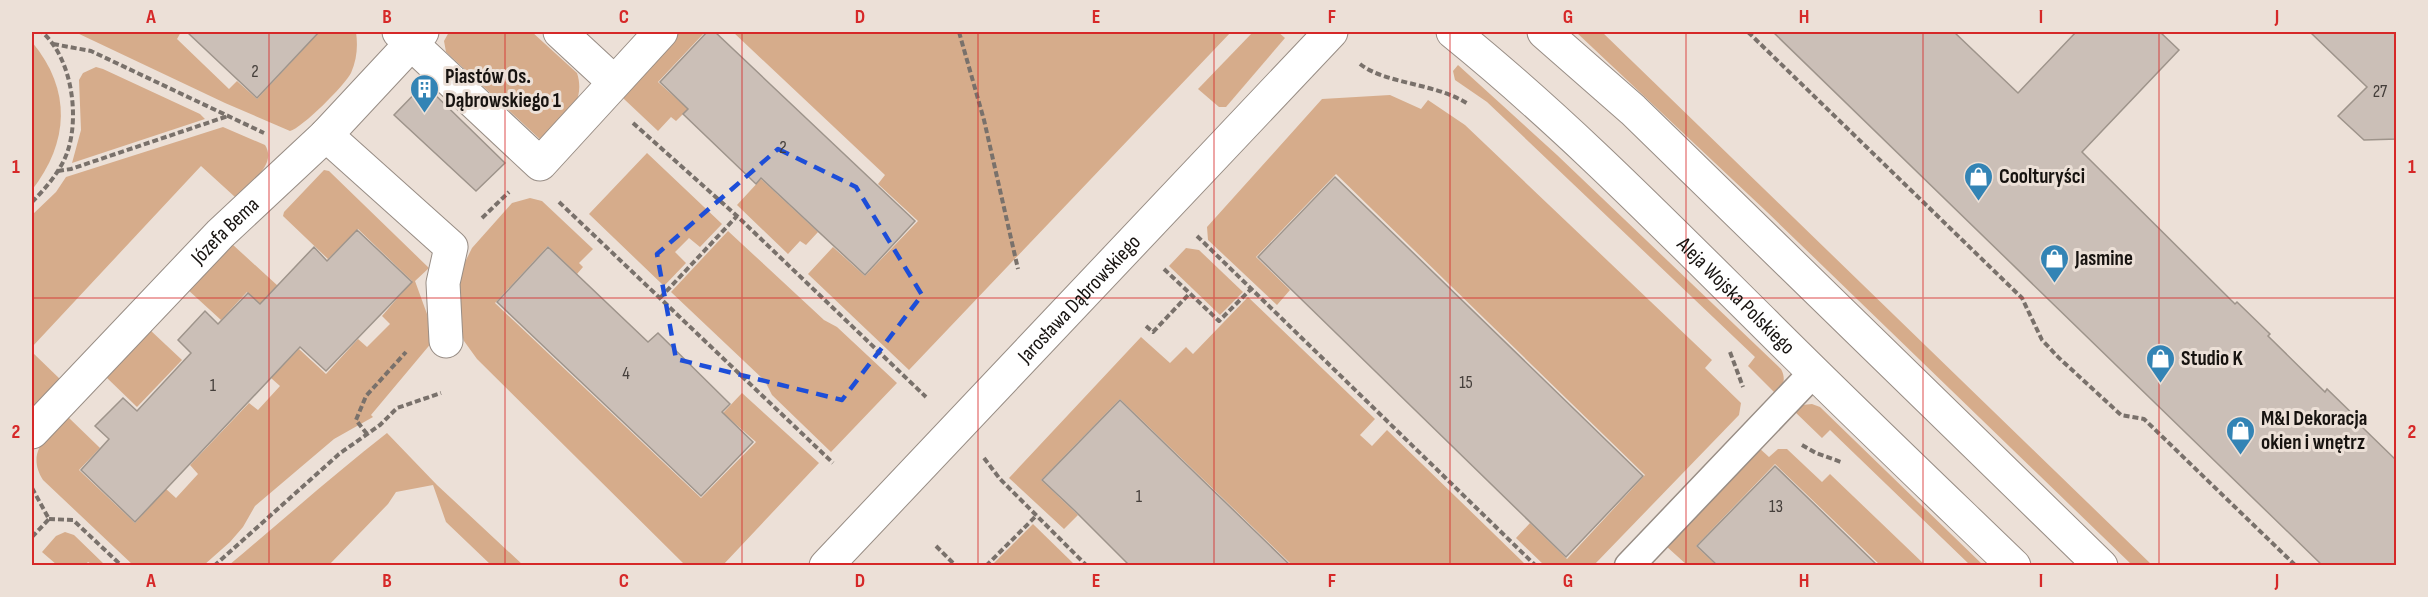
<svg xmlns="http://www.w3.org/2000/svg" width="2428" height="597" font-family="'Sofia Sans Condensed',sans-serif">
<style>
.green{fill:#d6ac8b}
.building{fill:#cbbfb7;stroke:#9e948b;stroke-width:1.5}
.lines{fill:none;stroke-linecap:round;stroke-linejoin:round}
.service-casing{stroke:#988d85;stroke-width:31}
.minor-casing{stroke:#988d85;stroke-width:35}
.tertiary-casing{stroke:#988d85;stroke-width:35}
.path{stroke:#79716b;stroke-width:4;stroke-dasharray:6 3;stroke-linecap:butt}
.service{stroke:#fff;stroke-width:28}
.minor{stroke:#fff;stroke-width:33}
.tertiary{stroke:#fff;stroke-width:33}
.marked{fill:none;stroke:#1d4ed8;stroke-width:4.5;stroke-dasharray:12 8;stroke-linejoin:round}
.grid{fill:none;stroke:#d62828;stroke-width:1.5;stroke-opacity:0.55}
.labels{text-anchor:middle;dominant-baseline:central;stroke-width:6;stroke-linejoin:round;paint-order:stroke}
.number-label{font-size:18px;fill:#443e3a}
.poi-label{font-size:21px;font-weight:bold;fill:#171310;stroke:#ece0d7;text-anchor:start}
.street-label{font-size:21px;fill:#171310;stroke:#ece0d7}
.neatline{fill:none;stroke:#d62828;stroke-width:2}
.grid-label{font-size:20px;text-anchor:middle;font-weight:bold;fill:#d62828}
</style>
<rect width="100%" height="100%" fill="#ece0d7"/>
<g class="green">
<path d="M 75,32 L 181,32 L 177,39 L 229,89 L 237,81 L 257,99 L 309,43 L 297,32 L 356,32 C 358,46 357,59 351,73 C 345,85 302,128 290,131 L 225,103 Z"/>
<path d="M 449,32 L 532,32 L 577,73 C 587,104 562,121 544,143 L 446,52 L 444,41 Z"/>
<path d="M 672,32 L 705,32 L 658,82 L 688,109 L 676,121 L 671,117 L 658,131 L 624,99 L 622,84 Z"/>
<path d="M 733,32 L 1231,32 L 909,370 L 808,274 L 833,247 L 865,276 L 918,221 L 878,184 L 885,175 Z"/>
<path d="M 1253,32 L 1278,32 L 1285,38 L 1226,107 L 1219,107 L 1198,89 Z"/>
<path d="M 1576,32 L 1602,32 L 2152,565 L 2132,565 L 1767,212 Z"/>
<path d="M 32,42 C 72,90 69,142 32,190 Z"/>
<path d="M 1458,65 L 1557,155 L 1781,369 C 1786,378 1784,387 1777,395 L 1748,366 L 1755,357 L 1487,102 L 1455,80 L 1453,71 Z"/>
<path d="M 96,67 L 103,69 L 200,114 L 205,119 L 72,163 L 81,130 L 79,80 L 83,73 Z"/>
<path d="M 1390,95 L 1421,109 L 1428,100 L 1465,125 L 1712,360 L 1705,368 L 1741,403 L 1739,415 L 1594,565 L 1544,565 L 1516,538 L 1530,523 L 1567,559 L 1645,475 L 1336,174 L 1256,257 L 1290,290 L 1277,305 L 1208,240 L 1207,227 L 1322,99 Z"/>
<path d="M 223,127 L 265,145 C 278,165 248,184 235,197 L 201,166 L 32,347 L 32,215 L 56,192 L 66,177 Z"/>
<path d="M 647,153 L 722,224 L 700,247 L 689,238 L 675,252 L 686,263 L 664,286 L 589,214 Z"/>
<path d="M 324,170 L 329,171 L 429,268 L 415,281 L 427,314 L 433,341 L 371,415 L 373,417 L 334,439 L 255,506 L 243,527 L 230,542 L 204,565 L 133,565 L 43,480 C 25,451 48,436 67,416 L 100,448 L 79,470 L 135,523 L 166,489 L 176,498 L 198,474 L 190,465 L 249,403 L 258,410 L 280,386 L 271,378 L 299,349 L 326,374 L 358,339 L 367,347 L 390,324 L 382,316 L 412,281 L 358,229 L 328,259 L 283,216 L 284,212 Z"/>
<path d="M 761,179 L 818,232 L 806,245 L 800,241 L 788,254 L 737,205 Z"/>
<path d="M 530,198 L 542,201 L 593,249 L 579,263 L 583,267 L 577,274 L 548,246 L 495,303 L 701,498 L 756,442 L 723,413 L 742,393 L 819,463 L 723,565 L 685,565 L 477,359 L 464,341 L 459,325 L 457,289 L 463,266 L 472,248 L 512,203 Z"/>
<path d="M 728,231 L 824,320 L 837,327 L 897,383 L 831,452 L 772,395 L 765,381 L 671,292 Z"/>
<path d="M 232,244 L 290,297 L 273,315 L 247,292 L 221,320 L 187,289 Z"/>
<path d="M 1186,248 L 1199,250 L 1243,292 L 1220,315 L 1169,266 Z"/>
<path d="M 1248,297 L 1375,419 L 1360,435 L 1372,446 L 1387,430 L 1526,565 L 1292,565 L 1120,399 L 1041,480 L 1078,515 L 1064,529 L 1009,478 L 1141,337 L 1170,363 L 1186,347 L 1193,354 Z"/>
<path d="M 149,329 L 182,360 L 137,407 L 105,376 Z"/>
<path d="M 32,352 L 62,381 L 35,409 L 32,407 Z"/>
<path d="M 1812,404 L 1820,407 L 1983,565 L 1970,565 L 1830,430 L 1822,438 L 1793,410 L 1802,405 Z"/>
<path d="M 387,433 L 437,485 L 523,565 L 491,565 L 446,522 L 433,485 L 396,492 L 388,504 L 329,565 L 229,565 C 282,521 333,475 387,433 Z"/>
<path d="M 1758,447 L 1769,457 L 1778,449 L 1787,449 L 1822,482 L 1830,474 L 1925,565 L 1880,565 L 1775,464 L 1696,546 L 1716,565 L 1687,565 L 1666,546 Z"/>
<path d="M 1033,524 L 1075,565 L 992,565 Z"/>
<path d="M 65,532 L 74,535 L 105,565 L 93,565 L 88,562 L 85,565 L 57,565 L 42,552 L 56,536 Z"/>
</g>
<g class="building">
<path d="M 187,32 L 319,32 L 257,98 Z"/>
<path d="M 707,32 L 715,32 L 915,221 L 865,275 L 761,178 L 756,184 L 683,114 L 688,109 L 660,82 Z"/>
<path d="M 1773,32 L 1954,32 L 2018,93 L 2076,32 L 2160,32 L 2179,50 L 2082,152 L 2235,304 L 2237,302 L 2270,334 L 2268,336 L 2325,392 L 2327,389 L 2363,424 L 2361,426 L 2397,461 L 2397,566 L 2323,566 Z"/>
<path d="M 2310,32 L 2397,32 L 2397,139 L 2364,140 L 2338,116 L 2367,87 Z"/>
<path d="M 424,84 L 505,163 L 476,191 L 394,115 Z"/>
<path d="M 1335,177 L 1643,476 L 1566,557 L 1258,257 Z"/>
<path d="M 357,230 L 412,282 L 326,371 L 300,347 L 135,522 L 81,470 L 109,439 L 95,426 L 123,398 L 137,411 L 191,353 L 178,340 L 205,311 L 218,324 L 248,293 L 260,304 L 314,247 L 327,261 Z"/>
<path d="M 548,247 L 648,342 L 658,333 L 730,404 L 722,412 L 753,442 L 701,496 L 497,302 Z"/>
<path d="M 1120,400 L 1291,566 L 1130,566 L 1075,511 L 1042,480 Z"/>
<path d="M 1775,466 L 1878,566 L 1718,566 L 1697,546 Z"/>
</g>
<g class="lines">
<defs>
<path id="service" d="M 1629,566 L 1814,372"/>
<g id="minor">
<path d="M 399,32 L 540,164 L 661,32"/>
<path d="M 560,32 L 614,82"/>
<path d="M 326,135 L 451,247 L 443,283 L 446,341"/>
<path id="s1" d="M 32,432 L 220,234 L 326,135 L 422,32"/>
<path id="s2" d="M 826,566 L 1331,32"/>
</g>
<g id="tertiary">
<path id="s3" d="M 1453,32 C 1563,121 1663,223 1764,323 C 1846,405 1930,485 2014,566"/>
<path d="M 1544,32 L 1633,110 L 2101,566"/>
</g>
</defs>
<use href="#service" class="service-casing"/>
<use href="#minor" class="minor-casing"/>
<use href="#tertiary" class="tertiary-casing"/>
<g class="path">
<path d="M 959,32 L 984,120 L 1018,269"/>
<path d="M 1748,32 L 2022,298 L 2042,340 L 2058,357 L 2121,415 L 2144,419 L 2296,566"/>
<path d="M 53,44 L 91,51 L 264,133"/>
<path d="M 1360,64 C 1385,84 1436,83 1468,104"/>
<path d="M 633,123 L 737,216 L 926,397"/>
<path d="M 58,171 L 71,169 L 228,116"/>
<path d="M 32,202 C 45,189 60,172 67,153 C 80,117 72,58 42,32"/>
<path d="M 559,202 L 833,463"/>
<path d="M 482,218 L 509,192"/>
<path d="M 1197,236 L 1536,566"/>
<path d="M 1164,269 L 1219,321 L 1251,289"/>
<path d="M 660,298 L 737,216"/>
<path d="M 1146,326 L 1153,332 L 1190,293"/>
<path d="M 1730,352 L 1743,387"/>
<path d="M 367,434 L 356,420 L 366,396 L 406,352"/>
<path d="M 1802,445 L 1816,453 L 1841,462"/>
<path d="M 984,458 L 1000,479 L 1087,566"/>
<path d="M 32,488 L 49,519 L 32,537"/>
<path d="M 49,519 L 73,520 L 122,566"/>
<path d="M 936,546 L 956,566"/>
<path d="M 214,566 L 339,454 L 380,425 L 397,408 L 441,393"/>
<path d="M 986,566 L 1037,515"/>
</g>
<use href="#service" class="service"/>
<use href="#minor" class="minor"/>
<use href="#tertiary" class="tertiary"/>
</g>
<path class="marked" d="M 778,149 L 856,187 L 922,295 L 842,400 L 676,359 L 657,254 Z"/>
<path class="grid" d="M 269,32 L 269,566M 505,32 L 505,566M 742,32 L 742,566M 978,32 L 978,566M 1214,32 L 1214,566M 1450,32 L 1450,566M 1686,32 L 1686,566M 1923,32 L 1923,566M 2159,32 L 2159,566M 32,298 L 2396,298"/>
<defs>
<symbol id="building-pin" viewBox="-11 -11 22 30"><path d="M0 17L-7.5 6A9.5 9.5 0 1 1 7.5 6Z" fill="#3384b5" stroke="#ece0d7"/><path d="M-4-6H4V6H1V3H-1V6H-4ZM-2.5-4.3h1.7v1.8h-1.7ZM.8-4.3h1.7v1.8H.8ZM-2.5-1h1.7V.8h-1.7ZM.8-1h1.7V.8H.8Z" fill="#fff"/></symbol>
<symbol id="shop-pin" viewBox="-11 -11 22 30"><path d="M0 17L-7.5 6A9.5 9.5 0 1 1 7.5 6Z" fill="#3384b5" stroke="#ece0d7"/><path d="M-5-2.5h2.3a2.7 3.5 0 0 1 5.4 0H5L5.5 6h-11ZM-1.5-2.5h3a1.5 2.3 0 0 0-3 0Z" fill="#fff"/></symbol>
</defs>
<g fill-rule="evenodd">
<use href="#building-pin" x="408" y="72" width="33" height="45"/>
<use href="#shop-pin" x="1962" y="160" width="33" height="45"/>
<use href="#shop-pin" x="2038" y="242" width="33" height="45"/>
<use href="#shop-pin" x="2144" y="342" width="33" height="45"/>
<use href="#shop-pin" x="2224" y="414" width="33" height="45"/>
</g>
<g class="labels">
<g class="number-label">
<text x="255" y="71">2</text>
<text x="2380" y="91">27</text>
<text x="783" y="147">2</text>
<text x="626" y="373">4</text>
<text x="1466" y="382">15</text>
<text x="213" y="385">1</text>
<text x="1139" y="496">1</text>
<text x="1776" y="506">13</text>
</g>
<g class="poi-label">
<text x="445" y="76">Piastów Os.<tspan x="445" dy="24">Dąbrowskiego 1</tspan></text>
<text x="1999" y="176">Coolturyści</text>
<text x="2075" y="258">Jasmine</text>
<text x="2181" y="358">Studio K</text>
<text x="2261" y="418">M&amp;I Dekoracja<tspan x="2261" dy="24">okien i wnętrz</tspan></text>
</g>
<g class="street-label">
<text stroke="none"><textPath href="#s1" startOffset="279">Józefa Bema</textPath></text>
<text stroke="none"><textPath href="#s3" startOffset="387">Aleja Wojska Polskiego</textPath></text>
<text stroke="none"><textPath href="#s2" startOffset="368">Jarosława Dąbrowskiego</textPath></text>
</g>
</g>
<rect width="2428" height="597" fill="none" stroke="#ece0d7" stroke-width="66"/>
<rect x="33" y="33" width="2362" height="531" class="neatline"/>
<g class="grid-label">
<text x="151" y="23">A</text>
<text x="387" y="23">B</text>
<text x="624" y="23">C</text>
<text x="860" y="23">D</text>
<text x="1096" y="23">E</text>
<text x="1332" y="23">F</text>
<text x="1568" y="23">G</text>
<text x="1804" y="23">H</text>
<text x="2041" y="23">I</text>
<text x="2277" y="23">J</text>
<text x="16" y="173">1</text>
<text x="2412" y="173">1</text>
<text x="16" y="438">2</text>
<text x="2412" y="438">2</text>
<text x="151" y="587">A</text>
<text x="387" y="587">B</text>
<text x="624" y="587">C</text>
<text x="860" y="587">D</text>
<text x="1096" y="587">E</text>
<text x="1332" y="587">F</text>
<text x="1568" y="587">G</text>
<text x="1804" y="587">H</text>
<text x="2041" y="587">I</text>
<text x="2277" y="587">J</text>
</g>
</svg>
